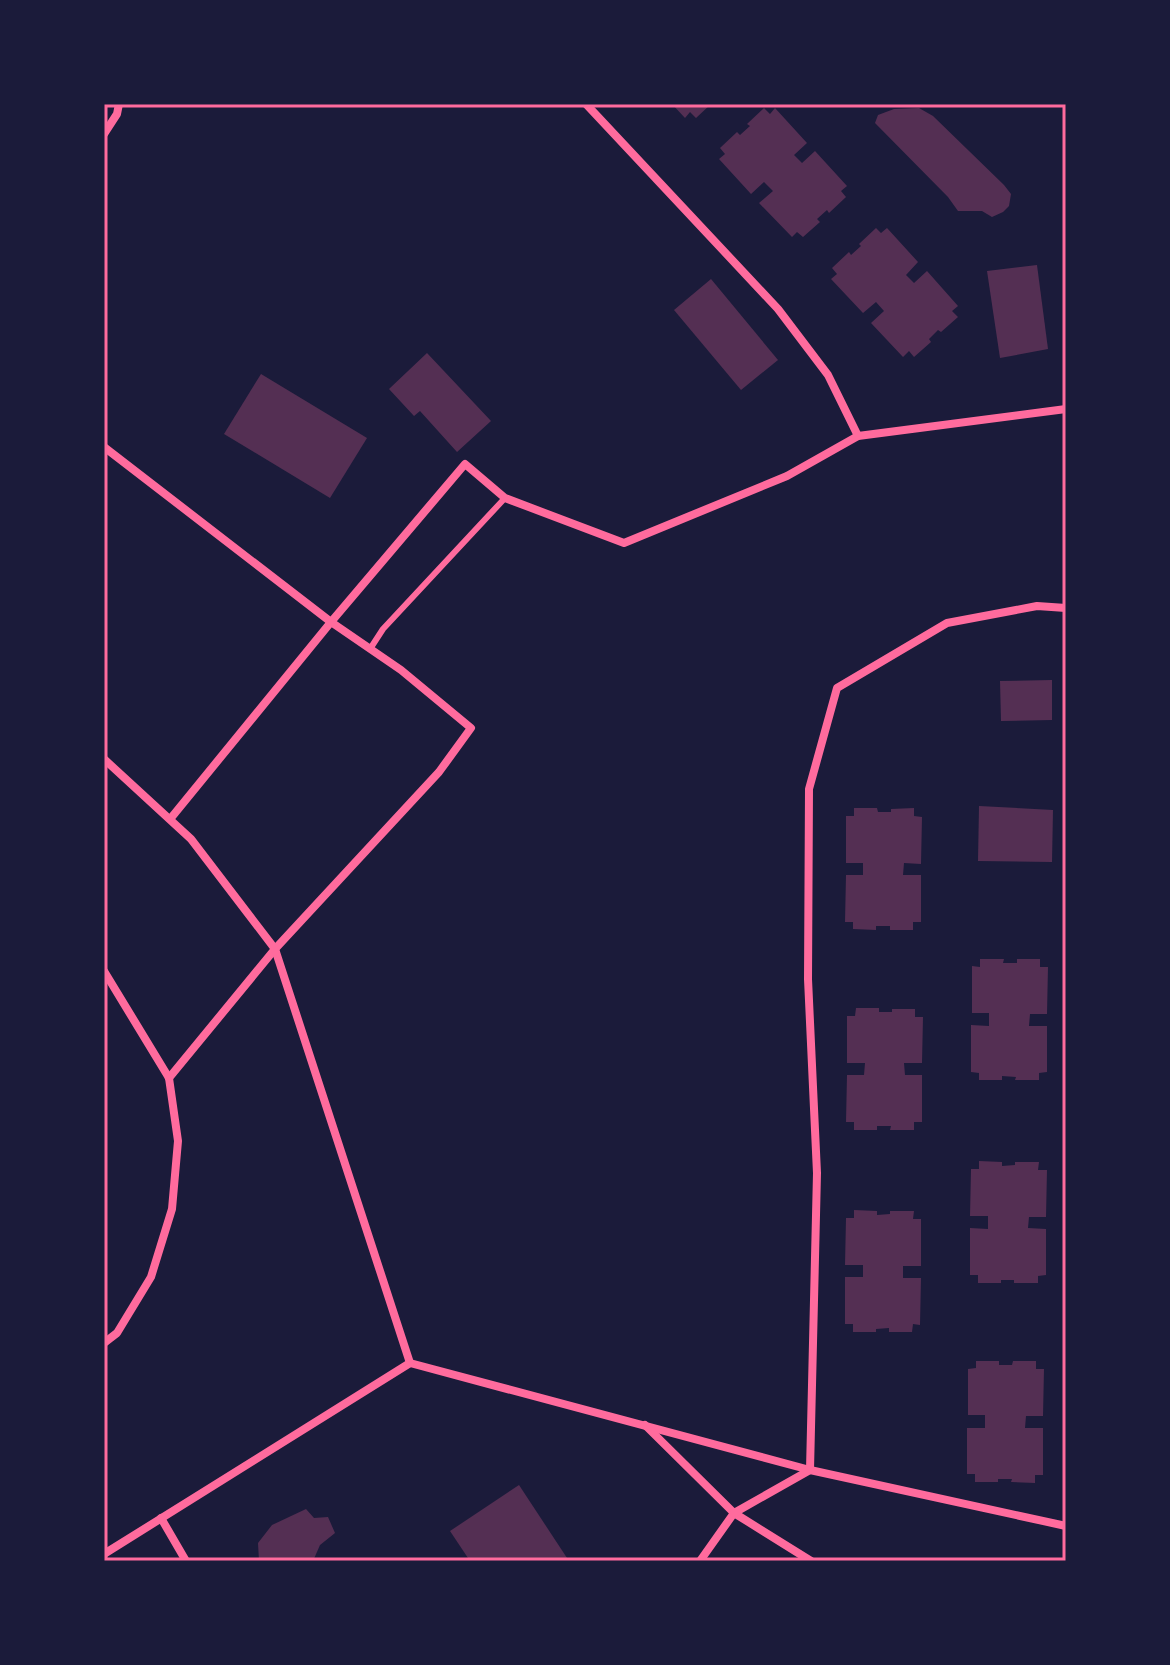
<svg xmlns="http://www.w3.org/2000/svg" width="1170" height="1665" font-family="'Noto Sans',sans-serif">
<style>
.building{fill:#542f53}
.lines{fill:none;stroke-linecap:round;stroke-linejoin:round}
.service{stroke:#ff6b9d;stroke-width:6}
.minor{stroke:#ff6b9d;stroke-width:8}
.neatline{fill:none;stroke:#ff6b9d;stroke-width:3}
</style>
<rect width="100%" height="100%" fill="#1b1b3a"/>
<g class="building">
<path d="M 672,104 L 711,104 L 696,118 L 690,112 L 685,118 Z"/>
<path d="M 764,108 L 770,114 L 775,108 L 807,143 L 794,155 L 802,163 L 815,151 L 847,186 L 841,191 L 846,197 L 829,213 L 827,210 L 817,219 L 820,222 L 803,237 L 797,232 L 792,237 L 759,203 L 773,191 L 764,182 L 751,194 L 719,159 L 725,154 L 720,148 L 737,132 L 740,135 L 750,126 L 747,124 Z"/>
<path d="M 919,108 L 933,116 L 1004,185 L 1011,194 L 1009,206 L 1003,212 L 992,217 L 982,211 L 958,211 L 948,197 L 875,123 L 878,115 L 894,109 Z"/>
<path d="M 876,228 L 881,233 L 887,228 L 918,262 L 906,275 L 914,283 L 927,271 L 958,306 L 952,311 L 958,317 L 941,332 L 938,330 L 929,339 L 931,342 L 914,357 L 909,351 L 903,357 L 871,323 L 884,311 L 876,302 L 863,313 L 831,279 L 837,274 L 832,268 L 849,252 L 851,255 L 861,246 L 859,244 Z"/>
<path d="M 1037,265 L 1048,349 L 1000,358 L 987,271 Z"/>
<path d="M 711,279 L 778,360 L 741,390 L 674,310 Z"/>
<path d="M 427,353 L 491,421 L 457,452 L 420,411 L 414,416 L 389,389 Z"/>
<path d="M 261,374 L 367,438 L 330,498 L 224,434 Z"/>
<path d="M 1052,680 L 1052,720 L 1001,721 L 1000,681 Z"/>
<path d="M 979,806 L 1053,810 L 1052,862 L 978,861 Z"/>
<path d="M 854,808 L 877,808 L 878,812 L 891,812 L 891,809 L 914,808 L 914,816 L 922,817 L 921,864 L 904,863 L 903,875 L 921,875 L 921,922 L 913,922 L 913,930 L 890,930 L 890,926 L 876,926 L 876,930 L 853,929 L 853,922 L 845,922 L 846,875 L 863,875 L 863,863 L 846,863 L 846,816 L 854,816 Z"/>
<path d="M 980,959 L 1004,959 L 1003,963 L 1017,963 L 1017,959 L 1040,959 L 1040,967 L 1048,967 L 1047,1014 L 1030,1014 L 1029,1026 L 1047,1026 L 1047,1072 L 1039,1073 L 1039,1080 L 1015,1080 L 1016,1077 L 1002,1076 L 1002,1080 L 979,1080 L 979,1073 L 971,1072 L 971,1025 L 989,1026 L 989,1013 L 972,1013 L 972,966 L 980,967 Z"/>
<path d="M 856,1008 L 879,1008 L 879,1012 L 892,1012 L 892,1009 L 915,1009 L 915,1017 L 923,1017 L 922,1063 L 904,1063 L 905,1075 L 922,1075 L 922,1122 L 914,1122 L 914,1130 L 890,1130 L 891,1126 L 877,1126 L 877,1130 L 854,1130 L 854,1122 L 846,1122 L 847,1075 L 864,1075 L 865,1063 L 847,1063 L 847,1016 L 855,1016 Z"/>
<path d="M 979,1161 L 1002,1162 L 1002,1166 L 1015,1165 L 1015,1162 L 1039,1162 L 1038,1170 L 1047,1170 L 1046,1217 L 1029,1217 L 1028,1228 L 1046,1229 L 1046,1275 L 1038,1276 L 1038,1283 L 1014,1283 L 1014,1280 L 1001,1280 L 1001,1283 L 978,1283 L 978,1275 L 970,1275 L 970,1228 L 988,1229 L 988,1216 L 970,1216 L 971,1169 L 979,1169 Z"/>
<path d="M 854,1210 L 877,1211 L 877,1215 L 890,1214 L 890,1211 L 914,1211 L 913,1219 L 921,1219 L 921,1266 L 903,1266 L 903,1278 L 921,1278 L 920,1325 L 913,1324 L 912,1332 L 889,1332 L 889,1328 L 876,1329 L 876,1332 L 853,1332 L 853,1324 L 845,1324 L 845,1277 L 863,1277 L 863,1265 L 845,1265 L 846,1218 L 854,1218 Z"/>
<path d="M 976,1361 L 999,1361 L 999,1365 L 1012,1365 L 1013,1361 L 1036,1361 L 1036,1369 L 1044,1369 L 1043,1416 L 1026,1416 L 1025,1428 L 1043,1428 L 1043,1475 L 1035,1475 L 1035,1483 L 1011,1482 L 1012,1479 L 998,1479 L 998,1482 L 975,1482 L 975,1474 L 967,1474 L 967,1428 L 985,1428 L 985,1415 L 968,1415 L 968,1369 L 976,1368 Z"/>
<path d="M 519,1485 L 569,1561 L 470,1561 L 450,1531 Z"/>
<path d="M 306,1509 L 314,1518 L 328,1517 L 335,1533 L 320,1545 L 313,1561 L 259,1561 L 258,1543 L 272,1525 Z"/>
</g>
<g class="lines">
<path class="service" d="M 370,649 L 383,629 L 505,498"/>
<g class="minor">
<path d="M 586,104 L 778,309 L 828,375 L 858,436"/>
<path d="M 104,134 L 117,114 L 119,104"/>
<path d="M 104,447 L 331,622 L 401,670 L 471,728 L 439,772 L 275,949 L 169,1078"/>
<path d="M 104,759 L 191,839 L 275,949 L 410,1363"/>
<path d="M 171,818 L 331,622 L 465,464 L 505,498 L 624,543 L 787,476 L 858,436 L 1066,409"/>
<path d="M 104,971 L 169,1078 L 178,1141 L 172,1209 L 151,1277 L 117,1333 L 104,1343"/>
<path d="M 410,1363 L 810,1470 L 1066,1526"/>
<path d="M 645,1425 L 734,1513 L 811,1561"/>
<path d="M 161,1518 L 186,1561"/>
<path d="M 104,1554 L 410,1363"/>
<path d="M 700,1561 L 734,1513 L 810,1470 L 817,1173 L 808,979 L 809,789 L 837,688 L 947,623 L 1037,606 L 1066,608"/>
</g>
</g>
<rect width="1170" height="1665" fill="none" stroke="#1b1b3a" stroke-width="212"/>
<rect x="106" y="106" width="958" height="1453" class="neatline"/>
</svg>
